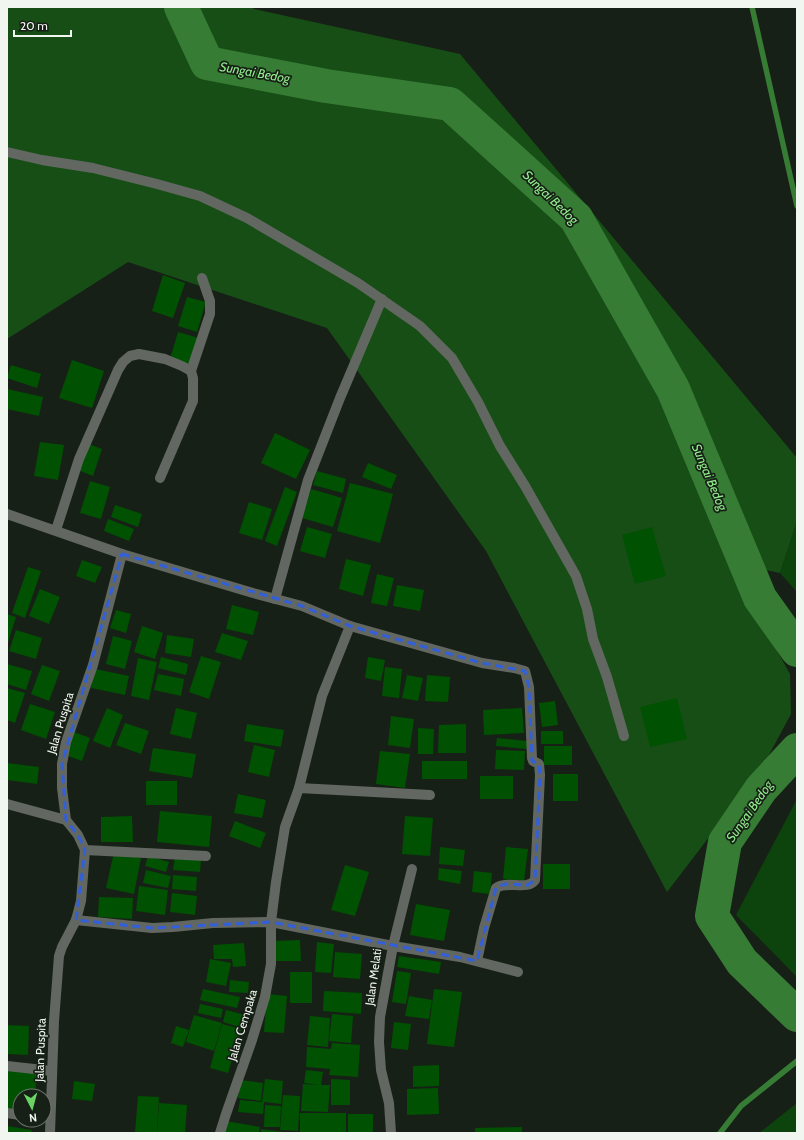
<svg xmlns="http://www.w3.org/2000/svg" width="804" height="1140" font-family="Cabin,sans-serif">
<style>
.green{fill:#0d430d}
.forest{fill:#174e16}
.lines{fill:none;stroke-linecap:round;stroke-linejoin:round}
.stream{stroke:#367c34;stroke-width:5.5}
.river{stroke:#367c34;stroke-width:34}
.building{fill:#005102}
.minor{stroke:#626761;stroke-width:10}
.marked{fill:none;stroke:#325fda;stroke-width:3;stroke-dasharray:8 5;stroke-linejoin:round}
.labels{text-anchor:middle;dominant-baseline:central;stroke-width:3.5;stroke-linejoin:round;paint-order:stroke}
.street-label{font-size:12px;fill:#f1f7f0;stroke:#172016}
.water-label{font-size:13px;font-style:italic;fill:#91ed8c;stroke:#172016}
</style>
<rect width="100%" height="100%" fill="#172016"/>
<g class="green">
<path d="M 797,521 L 797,592 L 780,573 Z"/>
<path d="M 797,799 L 797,977 L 736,915 Z"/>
<path d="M 797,1103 L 797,1133 L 759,1133 Z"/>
</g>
<path class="forest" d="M 7,7 L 252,7 L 254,9 L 460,54 L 797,458 L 797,521 L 780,573 L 766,570 L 742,588 L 790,674 L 791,714 L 762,768 L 667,892 L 486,551 L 327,328 L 128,262 L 7,339 Z"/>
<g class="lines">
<g class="stream">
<path d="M 752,7 L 797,206"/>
<path d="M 720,1133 L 741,1106 L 797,1061"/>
</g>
<g class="river">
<path d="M 181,7 L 207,63 L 326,86 L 450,104 L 576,218 L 673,389 L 760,598 L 797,650"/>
<path d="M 797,750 L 761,789 L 725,842 L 712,916 L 742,962 L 797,1015"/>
</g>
</g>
<g class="building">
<path d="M 163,275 L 185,283 L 173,318 L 152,311 Z"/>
<path d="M 187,297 L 206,302 L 197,332 L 178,326 Z"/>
<path d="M 178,332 L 199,338 L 191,365 L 170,359 Z"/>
<path d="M 72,360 L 104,371 L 92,408 L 59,398 Z"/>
<path d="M 11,365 L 41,374 L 37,388 L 7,378 Z"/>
<path d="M 7,389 L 43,397 L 39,416 L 7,409 Z"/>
<path d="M 275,433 L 310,450 L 296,479 L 261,463 Z"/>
<path d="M 40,442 L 64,445 L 58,480 L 34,476 Z"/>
<path d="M 89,444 L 102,449 L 93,476 L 80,471 Z"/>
<path d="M 368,463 L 397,475 L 391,489 L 362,477 Z"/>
<path d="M 317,471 L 346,479 L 343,493 L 313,485 Z"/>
<path d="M 90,481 L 110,487 L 101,519 L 80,513 Z"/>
<path d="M 350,483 L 393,494 L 380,543 L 337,531 Z"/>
<path d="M 285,487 L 297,492 L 277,546 L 265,541 Z"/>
<path d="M 311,489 L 342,498 L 333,527 L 302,518 Z"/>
<path d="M 249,502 L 272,509 L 262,540 L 239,533 Z"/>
<path d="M 115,505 L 142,514 L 138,527 L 111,517 Z"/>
<path d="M 108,519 L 134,529 L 129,541 L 104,531 Z"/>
<path d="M 307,527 L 332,534 L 325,558 L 300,551 Z"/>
<path d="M 652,527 L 666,576 L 635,584 L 622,535 Z"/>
<path d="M 346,559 L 371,565 L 363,596 L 339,589 Z"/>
<path d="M 82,560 L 102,567 L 95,583 L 76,576 Z"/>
<path d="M 28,567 L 41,571 L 25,618 L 12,613 Z"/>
<path d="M 377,574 L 394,578 L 387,606 L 371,603 Z"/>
<path d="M 397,585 L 424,590 L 420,611 L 393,606 Z"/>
<path d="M 40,589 L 60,597 L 49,624 L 29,616 Z"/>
<path d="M 232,605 L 259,612 L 253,635 L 226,629 Z"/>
<path d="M 116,610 L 131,614 L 126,633 L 110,628 Z"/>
<path d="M 7,614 L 16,617 L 7,646 Z"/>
<path d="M 142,626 L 163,633 L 155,659 L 134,652 Z"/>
<path d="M 16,630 L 42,638 L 36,659 L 9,651 Z"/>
<path d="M 222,633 L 248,641 L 241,660 L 215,652 Z"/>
<path d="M 167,635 L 194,639 L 191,657 L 165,653 Z"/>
<path d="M 113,636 L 132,641 L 125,669 L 106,664 Z"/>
<path d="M 201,656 L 221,662 L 209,699 L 189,692 Z"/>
<path d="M 161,657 L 188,664 L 186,675 L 158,668 Z"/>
<path d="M 368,657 L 385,660 L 381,681 L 365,678 Z"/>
<path d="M 138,658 L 157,662 L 149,700 L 131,696 Z"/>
<path d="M 7,664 L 32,671 L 26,690 L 7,684 Z"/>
<path d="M 42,665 L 60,671 L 49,701 L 31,694 Z"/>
<path d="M 385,667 L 402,669 L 399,698 L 382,696 Z"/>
<path d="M 95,669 L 129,676 L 125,695 L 91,688 Z"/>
<path d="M 158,674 L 184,679 L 181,696 L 154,690 Z"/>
<path d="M 407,675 L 423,678 L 418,701 L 402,698 Z"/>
<path d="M 427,675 L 450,677 L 448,702 L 425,701 Z"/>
<path d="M 7,688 L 25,693 L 15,723 L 7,720 Z"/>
<path d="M 677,698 L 687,739 L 650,747 L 640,707 Z"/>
<path d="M 555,701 L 558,725 L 542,727 L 539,703 Z"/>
<path d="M 30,704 L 55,712 L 46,739 L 21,730 Z"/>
<path d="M 107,708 L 123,715 L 110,748 L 93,741 Z"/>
<path d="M 176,708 L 197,713 L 191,739 L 170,734 Z"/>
<path d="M 522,708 L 524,733 L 484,735 L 483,710 Z"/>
<path d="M 391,716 L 414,719 L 410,748 L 388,745 Z"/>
<path d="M 125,723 L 149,731 L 141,754 L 116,745 Z"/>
<path d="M 247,724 L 284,730 L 281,747 L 244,741 Z"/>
<path d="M 466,724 L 466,753 L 438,753 L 439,725 Z"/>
<path d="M 418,728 L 434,729 L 433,754 L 418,754 Z"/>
<rect x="541" y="731" width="22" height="13"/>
<path d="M 74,732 L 90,738 L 82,761 L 65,755 Z"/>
<path d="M 497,738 L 527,741 L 527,749 L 496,746 Z"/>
<path d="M 254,745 L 275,750 L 269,777 L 248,772 Z"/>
<rect x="544" y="746" width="28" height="19"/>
<path d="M 153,748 L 196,754 L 192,778 L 149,771 Z"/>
<path d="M 496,750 L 525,751 L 524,770 L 495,769 Z"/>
<path d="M 380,751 L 410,754 L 405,788 L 376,784 Z"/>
<rect x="422" y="761" width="45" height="18"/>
<path d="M 7,763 L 39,767 L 37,784 L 7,780 Z"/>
<rect x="553" y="774" width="25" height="27"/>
<rect x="480" y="776" width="33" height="23"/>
<rect x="146" y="781" width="31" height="24"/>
<path d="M 238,794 L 266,800 L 262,818 L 234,813 Z"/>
<path d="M 160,811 L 212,816 L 209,847 L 157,842 Z"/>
<path d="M 132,816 L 133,842 L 101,842 L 101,817 Z"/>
<path d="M 405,816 L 433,818 L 430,856 L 402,854 Z"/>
<path d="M 235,821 L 266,833 L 260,848 L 229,836 Z"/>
<path d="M 440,847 L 465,850 L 463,866 L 439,864 Z"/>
<path d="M 506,847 L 528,849 L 524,881 L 503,879 Z"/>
<path d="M 114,852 L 141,858 L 134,894 L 106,888 Z"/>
<path d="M 148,856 L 169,862 L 166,872 L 145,866 Z"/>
<path d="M 175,856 L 201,860 L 200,872 L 173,870 Z"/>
<rect x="543" y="864" width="27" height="25"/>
<path d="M 345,865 L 369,872 L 355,916 L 331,910 Z"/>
<path d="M 439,868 L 462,871 L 460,884 L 438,880 Z"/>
<path d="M 146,870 L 171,876 L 168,888 L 143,883 Z"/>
<path d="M 474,871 L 492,873 L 490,894 L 472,892 Z"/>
<path d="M 173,875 L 197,877 L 196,891 L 172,889 Z"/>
<path d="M 139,886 L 168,890 L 165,915 L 136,911 Z"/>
<path d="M 172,893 L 197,896 L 195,915 L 170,912 Z"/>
<path d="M 99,897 L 133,898 L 132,919 L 98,917 Z"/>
<path d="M 416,904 L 450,910 L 444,941 L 410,935 Z"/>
<path d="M 300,940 L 301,961 L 273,961 L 273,941 Z"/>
<path d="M 317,942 L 334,944 L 331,973 L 315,972 Z"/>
<path d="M 244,943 L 246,966 L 233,967 L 232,959 L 214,959 L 213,945 Z"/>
<path d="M 335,952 L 362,954 L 360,979 L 333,977 Z"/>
<path d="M 399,956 L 441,962 L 439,974 L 397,967 Z"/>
<path d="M 210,959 L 231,963 L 226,986 L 206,982 Z"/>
<path d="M 397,971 L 411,973 L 406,1004 L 392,1002 Z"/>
<rect x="290" y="972" width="22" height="31"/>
<path d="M 230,980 L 249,982 L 248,993 L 229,992 Z"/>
<path d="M 203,989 L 240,997 L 237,1008 L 200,1000 Z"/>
<path d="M 434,989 L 462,992 L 454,1047 L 427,1044 Z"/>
<path d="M 324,991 L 362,993 L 361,1014 L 323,1011 Z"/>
<path d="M 267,994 L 287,996 L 284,1033 L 264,1032 Z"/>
<path d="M 409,996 L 432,1000 L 429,1019 L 405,1016 Z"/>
<path d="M 200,1004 L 223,1009 L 221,1018 L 198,1013 Z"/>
<path d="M 226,1010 L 245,1015 L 242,1028 L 223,1022 Z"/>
<path d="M 332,1014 L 353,1016 L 351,1043 L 329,1041 Z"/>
<path d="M 194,1015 L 222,1023 L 214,1051 L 186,1042 Z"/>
<path d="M 310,1016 L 330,1018 L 328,1047 L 307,1045 Z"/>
<path d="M 394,1022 L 411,1024 L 408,1050 L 391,1048 Z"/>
<path d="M 222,1024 L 241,1029 L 228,1073 L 210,1068 Z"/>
<path d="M 7,1025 L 29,1026 L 28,1055 L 7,1054 Z"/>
<path d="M 176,1026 L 189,1030 L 183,1047 L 171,1043 Z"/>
<path d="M 332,1043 L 360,1045 L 358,1077 L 329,1075 L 330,1069 L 306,1067 L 307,1047 L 331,1049 Z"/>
<path d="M 439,1065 L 439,1086 L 413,1087 L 413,1066 Z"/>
<path d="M 7,1070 L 37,1073 L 35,1096 L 20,1096 L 20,1112 L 7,1111 Z"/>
<path d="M 306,1070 L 323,1072 L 321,1085 L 330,1085 L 328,1112 L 301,1111 L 303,1084 L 319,1085 L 304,1083 Z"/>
<path d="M 265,1079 L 283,1081 L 281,1104 L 264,1102 L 263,1114 L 238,1112 L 240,1100 L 262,1102 Z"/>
<path d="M 331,1079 L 350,1080 L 350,1105 L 331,1105 Z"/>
<path d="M 240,1080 L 263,1083 L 261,1101 L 238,1098 Z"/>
<path d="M 74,1081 L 95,1084 L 92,1101 L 72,1099 Z"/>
<path d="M 438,1088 L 439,1114 L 407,1115 L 407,1089 Z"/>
<path d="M 283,1095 L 300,1096 L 298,1131 L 280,1130 Z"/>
<path d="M 138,1096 L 159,1097 L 157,1133 L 135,1133 Z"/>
<path d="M 159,1103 L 187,1105 L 185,1133 L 157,1133 Z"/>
<path d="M 265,1105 L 281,1106 L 280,1127 L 264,1127 Z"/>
<rect x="300" y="1113" width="46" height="20"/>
<rect x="348" y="1114" width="25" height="19"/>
<path d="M 226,1121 L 260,1127 L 259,1133 L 224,1133 Z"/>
<path d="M 7,1126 L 32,1130 L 31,1133 L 7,1133 Z"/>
<path d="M 522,1127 L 522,1133 L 475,1133 L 475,1128 Z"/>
<path d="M 261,1129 L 283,1132 L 283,1133 L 261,1133 Z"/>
</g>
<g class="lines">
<g class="minor">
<path d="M 7,152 L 42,160 L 93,168 L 157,184 L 200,196 L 247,218 L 358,283 L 420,326 L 452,358 L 478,402 L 500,446 L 525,486 L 576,576 L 587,609 L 593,639 L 607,677 L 624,736"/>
<path d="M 191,371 L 210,314 L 210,301 L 202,278"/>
<path d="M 7,514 L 122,554"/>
<path d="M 56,530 L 79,459 L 118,370 L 123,362 L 130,356 L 139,354 L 165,359 L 182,366 L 191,371 L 193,378 L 193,401 L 160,478"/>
<path d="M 275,599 L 308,480 L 340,398 L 382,299"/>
<path d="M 299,788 L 430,795"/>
<path d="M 7,804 L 66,820"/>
<path d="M 85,850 L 206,856"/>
<path d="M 412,869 L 393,946 L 460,957 L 518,972"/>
<path d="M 76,920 L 152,928 L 173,927 L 213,923 L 271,922 L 393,946 L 380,1017 L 379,1042 L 381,1070 L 389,1103 L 391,1133"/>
<path d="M 7,1066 L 52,1071"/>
<path d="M 7,1113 L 20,1115"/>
<path d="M 50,1133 L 54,1021 L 59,956 L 62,947 L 76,920 L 81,901 L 85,850 L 78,835 L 66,820 L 62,788 L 62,764 L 66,742 L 93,665 L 122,554 L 253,593 L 302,606 L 350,626 L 482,663 L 514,668 L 525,671 L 529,687 L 532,758 L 533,761 L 539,764 L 540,775 L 535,880 C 528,891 507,880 496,888 L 484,928 L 477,961"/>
<path d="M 220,1133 L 226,1114 L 252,1040 L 265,997 L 271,964 L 271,922 L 276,882 L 285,827 L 299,788 L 322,696 L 350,626"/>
</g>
</g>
<path class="marked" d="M 122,554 L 302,606 L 350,626 L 482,663 L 525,671 L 529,687 L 532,761 L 539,764 L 540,775 L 535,880 L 528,885 L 505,884 L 496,888 L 477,961 L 271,922 L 152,928 L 76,920 L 85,850 L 78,835 L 66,820 L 62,764 Z"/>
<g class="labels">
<g class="street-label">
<text transform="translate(60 723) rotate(-73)">Jalan Puspita</text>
<text transform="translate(373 977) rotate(-82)">Jalan Melati</text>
<text transform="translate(242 1025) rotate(-73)">Jalan Cempaka</text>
<text transform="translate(40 1050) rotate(-88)">Jalan Puspita</text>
</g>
<g class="water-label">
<text transform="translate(255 72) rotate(10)">Sungai Bedog</text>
<text transform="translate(551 197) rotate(44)">Sungai Bedog</text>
<text transform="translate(710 477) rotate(67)">Sungai Bedog</text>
<text transform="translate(749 811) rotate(-55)">Sungai Bedog</text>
</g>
</g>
<rect width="804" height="1140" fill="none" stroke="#f1f7f0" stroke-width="16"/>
<g transform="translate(32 1108) rotate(174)"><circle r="19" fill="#172016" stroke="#6e766d"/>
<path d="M0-3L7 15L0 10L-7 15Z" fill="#69d464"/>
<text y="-6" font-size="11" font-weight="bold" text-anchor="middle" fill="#f1f7f0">N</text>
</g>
<path d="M14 30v6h57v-6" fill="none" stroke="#f1f7f0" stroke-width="2"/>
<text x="20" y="30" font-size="12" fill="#f1f7f0" stroke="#172016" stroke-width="3" paint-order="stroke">20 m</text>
</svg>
